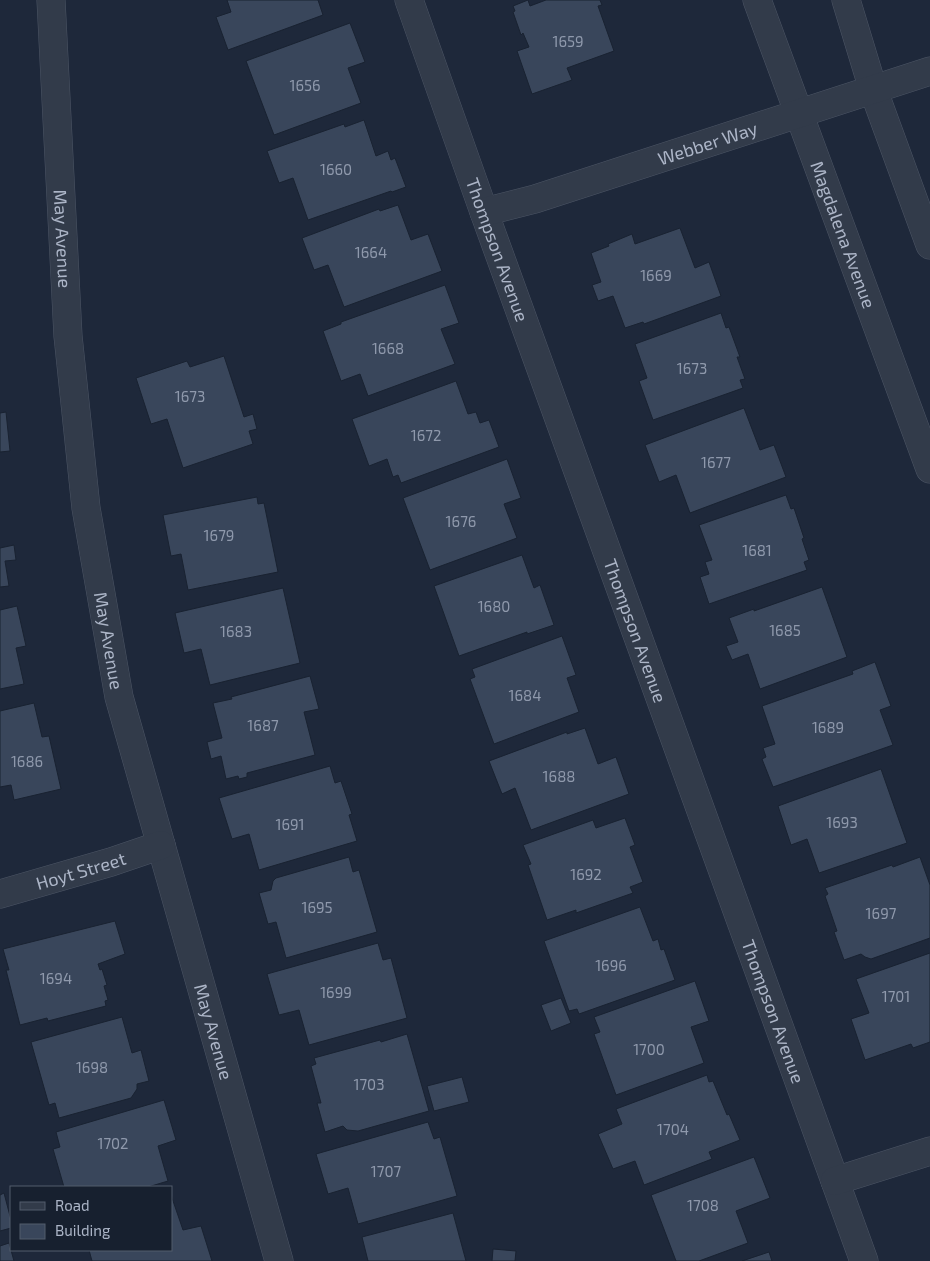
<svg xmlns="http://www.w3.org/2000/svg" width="930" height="1261" font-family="'Exo 2',sans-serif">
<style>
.building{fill:#39465b;stroke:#192231}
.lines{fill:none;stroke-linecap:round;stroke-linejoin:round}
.minor-casing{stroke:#4c5565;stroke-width:29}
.minor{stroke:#323b4a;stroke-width:28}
.labels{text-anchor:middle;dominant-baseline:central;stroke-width:4;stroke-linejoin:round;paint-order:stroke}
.number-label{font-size:15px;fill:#8f99ac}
.street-label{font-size:18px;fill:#acb5c7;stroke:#17202f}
</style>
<rect width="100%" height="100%" fill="#1e283a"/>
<g class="building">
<path d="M 227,0 L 318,0 L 323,15 L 228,50 L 216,17 L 231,12 Z"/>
<path d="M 528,0 L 530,6 L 546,0 L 600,0 L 602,5 L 598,6 L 614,51 L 567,68 L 572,80 L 532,94 L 517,51 L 529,47 L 523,33 L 521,35 L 513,12 L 515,11 L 513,6 Z"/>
<path d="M 350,23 L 365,62 L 348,68 L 361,103 L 274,135 L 246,61 Z"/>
<path d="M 364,120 L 376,156 L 388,151 L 391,160 L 395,158 L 406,187 L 392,192 L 391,191 L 308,220 L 293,178 L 279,183 L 267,151 L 344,124 L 345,127 Z"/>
<path d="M 398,205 L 411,240 L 428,234 L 442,271 L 344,307 L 328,265 L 314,270 L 302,238 L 379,209 L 380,211 Z"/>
<path d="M 680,228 L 695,268 L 709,262 L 721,296 L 644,324 L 643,322 L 625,328 L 613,296 L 598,301 L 592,285 L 601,282 L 591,253 L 609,246 L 608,244 L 632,234 L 635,244 Z"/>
<path d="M 445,285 L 459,323 L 441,329 L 455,364 L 368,396 L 360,374 L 341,381 L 323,331 L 341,324 L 341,322 Z"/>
<path d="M 721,313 L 726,328 L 729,327 L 740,357 L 737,357 L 745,379 L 740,380 L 743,388 L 653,420 L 639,381 L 647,378 L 635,344 Z"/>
<path d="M 224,356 L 244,417 L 253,414 L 257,429 L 249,431 L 253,444 L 183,468 L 167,419 L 151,424 L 136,378 L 187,361 L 190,367 Z"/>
<path d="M 456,381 L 468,414 L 476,412 L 480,423 L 489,420 L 499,447 L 401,483 L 398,475 L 393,477 L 387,459 L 369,466 L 352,419 Z"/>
<path d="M 744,408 L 760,450 L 774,445 L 786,477 L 690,513 L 676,475 L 659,482 L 645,445 Z"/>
<path d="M 6,412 L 10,451 L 0,452 L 0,413 Z"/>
<path d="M 507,459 L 521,498 L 504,504 L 517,538 L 430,570 L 403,498 Z"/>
<path d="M 786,495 L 791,509 L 794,508 L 804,538 L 802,539 L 809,560 L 804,562 L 807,570 L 709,604 L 700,577 L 709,574 L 705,562 L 712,560 L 699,525 Z"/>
<path d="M 257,497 L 258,504 L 264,503 L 278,572 L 188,590 L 181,554 L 171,556 L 163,515 Z"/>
<path d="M 14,545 L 16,560 L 5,561 L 9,586 L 0,587 L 0,548 Z"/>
<path d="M 522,555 L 534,588 L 540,585 L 554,625 L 527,634 L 527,632 L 459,656 L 434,586 Z"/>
<path d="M 822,587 L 847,657 L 760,689 L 748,654 L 732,660 L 726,646 L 738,642 L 729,618 L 754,609 L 754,611 Z"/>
<path d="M 283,588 L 300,663 L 210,685 L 201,649 L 184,653 L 175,613 Z"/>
<path d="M 17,606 L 26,646 L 16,648 L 24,684 L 0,689 L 0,610 Z"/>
<path d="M 562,636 L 576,675 L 567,678 L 579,712 L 494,744 L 470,679 L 475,677 L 472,669 Z"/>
<path d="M 875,662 L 891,706 L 880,710 L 893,745 L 773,787 L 762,759 L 766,757 L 763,748 L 775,744 L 762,706 L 853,674 L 852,671 Z"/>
<path d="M 310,676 L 319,709 L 304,712 L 315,755 L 247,773 L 247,777 L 239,779 L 238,776 L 226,779 L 221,756 L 211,759 L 207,742 L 222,738 L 213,703 L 232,699 L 231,697 Z"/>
<path d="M 34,703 L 42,737 L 49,736 L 61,789 L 14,800 L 11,785 L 0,787 L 0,711 Z"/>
<path d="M 585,728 L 598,764 L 616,757 L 629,794 L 531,830 L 515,788 L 502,794 L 489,761 L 567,732 L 567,734 Z"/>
<path d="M 330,766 L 335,783 L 341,781 L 352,814 L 349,815 L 357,841 L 259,870 L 249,834 L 232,839 L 219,798 Z"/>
<path d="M 881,769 L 907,843 L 819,873 L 807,839 L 791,845 L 778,806 Z"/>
<path d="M 625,818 L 635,845 L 630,847 L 643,882 L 630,887 L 633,893 L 576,913 L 576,910 L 547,920 L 528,865 L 531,864 L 523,845 L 593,820 L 596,828 Z"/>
<path d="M 349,857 L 353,872 L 359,870 L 377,932 L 286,958 L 276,922 L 268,924 L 259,893 L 271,890 L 273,881 L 276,878 Z"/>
<path d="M 920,857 L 930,885 L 930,938 L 871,959 L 865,957 L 861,954 L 844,960 L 834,932 L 837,931 L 825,896 L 828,894 L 825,888 L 892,865 L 893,867 Z"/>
<path d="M 640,907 L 653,941 L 658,939 L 661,950 L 664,949 L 675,980 L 579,1014 L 577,1009 L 569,1011 L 544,941 Z"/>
<path d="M 115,921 L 125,954 L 98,964 L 100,970 L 102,969 L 107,985 L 104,986 L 108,1000 L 105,1001 L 106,1006 L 48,1021 L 47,1018 L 20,1025 L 6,970 L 9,970 L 3,949 Z"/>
<path d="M 378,943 L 383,960 L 391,958 L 407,1018 L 309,1045 L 299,1010 L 279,1015 L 267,974 Z"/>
<path d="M 930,953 L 930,1042 L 913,1048 L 911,1044 L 865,1060 L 851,1019 L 869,1013 L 856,979 Z"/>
<path d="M 695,981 L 709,1021 L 691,1027 L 704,1063 L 616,1095 L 594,1034 L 600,1032 L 594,1017 Z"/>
<path d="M 561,998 L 571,1023 L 551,1031 L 541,1005 Z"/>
<path d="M 122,1017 L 132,1053 L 141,1050 L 149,1081 L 137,1084 L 137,1089 L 131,1098 L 59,1118 L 55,1103 L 49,1105 L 31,1042 Z"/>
<path d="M 407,1034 L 429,1111 L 358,1131 L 347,1130 L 343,1126 L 325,1132 L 317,1103 L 321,1103 L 311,1066 L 316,1064 L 314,1058 L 380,1040 L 381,1042 Z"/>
<path d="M 707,1075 L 709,1082 L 713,1081 L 727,1115 L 729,1114 L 740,1140 L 709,1152 L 712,1159 L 644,1185 L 635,1161 L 613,1169 L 598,1134 L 622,1124 L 616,1109 Z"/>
<path d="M 462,1077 L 469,1102 L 434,1111 L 427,1086 Z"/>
<path d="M 164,1100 L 176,1140 L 158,1146 L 168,1181 L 148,1187 L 64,1187 L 53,1149 L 60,1147 L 56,1132 Z"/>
<path d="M 428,1122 L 434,1139 L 440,1137 L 457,1196 L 358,1224 L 348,1188 L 328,1194 L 316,1154 Z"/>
<path d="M 754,1157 L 770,1198 L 736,1211 L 748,1243 L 699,1261 L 676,1261 L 651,1195 Z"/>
<path d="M 4,1193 L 11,1220 L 11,1228 L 0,1231 L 0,1195 Z"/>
<path d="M 171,1195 L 183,1230 L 201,1226 L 212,1261 L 92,1261 L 89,1250 L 171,1250 Z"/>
<path d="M 453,1213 L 466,1261 L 368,1261 L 362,1237 Z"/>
<path d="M 9,1243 L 14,1261 L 0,1261 L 0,1246 Z"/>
<path d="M 493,1249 L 516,1251 L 515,1261 L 492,1261 Z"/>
<path d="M 769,1252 L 772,1261 L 742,1261 Z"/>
</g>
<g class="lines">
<defs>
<g id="minor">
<path id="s1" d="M 51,0 L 68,336 L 86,508 L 119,697 L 279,1261"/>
<path id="s2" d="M 409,0 L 484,212 L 864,1261"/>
<path id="s3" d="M 757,0 L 930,469"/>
<path d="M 846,0 L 873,89 L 930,245"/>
<path id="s4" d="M 484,212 L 535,199 L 930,71"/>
<path id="s5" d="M 0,894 L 111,862 L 161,845"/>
<path d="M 835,1181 L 930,1151"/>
</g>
</defs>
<use href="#minor" class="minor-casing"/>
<use href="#minor" class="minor"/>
</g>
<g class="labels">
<g class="number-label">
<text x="568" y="41">1659</text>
<text x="305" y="85">1656</text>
<text x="336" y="169">1660</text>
<text x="371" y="252">1664</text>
<text x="656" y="275">1669</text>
<text x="388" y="348">1668</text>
<text x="692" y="368">1673</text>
<text x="190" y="396">1673</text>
<text x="426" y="435">1672</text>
<text x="716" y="462">1677</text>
<text x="461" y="521">1676</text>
<text x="219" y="535">1679</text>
<text x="757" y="550">1681</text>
<text x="494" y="606">1680</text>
<text x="785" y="630">1685</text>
<text x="236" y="631">1683</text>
<text x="525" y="695">1684</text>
<text x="263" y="725">1687</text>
<text x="828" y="727">1689</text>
<text x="27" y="761">1686</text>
<text x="559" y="776">1688</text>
<text x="842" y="822">1693</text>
<text x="290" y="824">1691</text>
<text x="586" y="874">1692</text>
<text x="317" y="907">1695</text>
<text x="881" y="913">1697</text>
<text x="611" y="965">1696</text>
<text x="56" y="978">1694</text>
<text x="336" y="992">1699</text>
<text x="896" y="996">1701</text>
<text x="649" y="1049">1700</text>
<text x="92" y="1067">1698</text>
<text x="369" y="1084">1703</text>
<text x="673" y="1129">1704</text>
<text x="113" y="1143">1702</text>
<text x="386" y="1171">1707</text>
<text x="703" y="1205">1708</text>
</g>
<g class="street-label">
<text stroke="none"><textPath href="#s4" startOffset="234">Webber Way</textPath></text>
<text stroke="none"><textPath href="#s3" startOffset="250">Magdalena Avenue</textPath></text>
<text stroke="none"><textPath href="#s1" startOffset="239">May Avenue</textPath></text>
<text stroke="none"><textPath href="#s2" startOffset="265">Thompson Avenue</textPath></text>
<text stroke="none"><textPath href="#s2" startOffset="670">Thompson Avenue</textPath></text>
<text stroke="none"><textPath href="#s1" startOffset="644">May Avenue</textPath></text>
<text stroke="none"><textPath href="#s5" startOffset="84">Hoyt Street</textPath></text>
<text stroke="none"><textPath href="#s2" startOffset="1075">Thompson Avenue</textPath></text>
<text stroke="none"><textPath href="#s1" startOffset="1049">May Avenue</textPath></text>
</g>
</g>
<rect x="10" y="1186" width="162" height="65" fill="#17202f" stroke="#535c6c"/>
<rect x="20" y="1202" width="25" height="8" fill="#323b4a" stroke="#535c6c"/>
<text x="55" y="1211" font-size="15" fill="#acb5c7">Road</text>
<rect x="20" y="1224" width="25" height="15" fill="#39465b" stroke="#535c6c"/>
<text x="55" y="1236" font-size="15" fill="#acb5c7">Building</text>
</svg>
